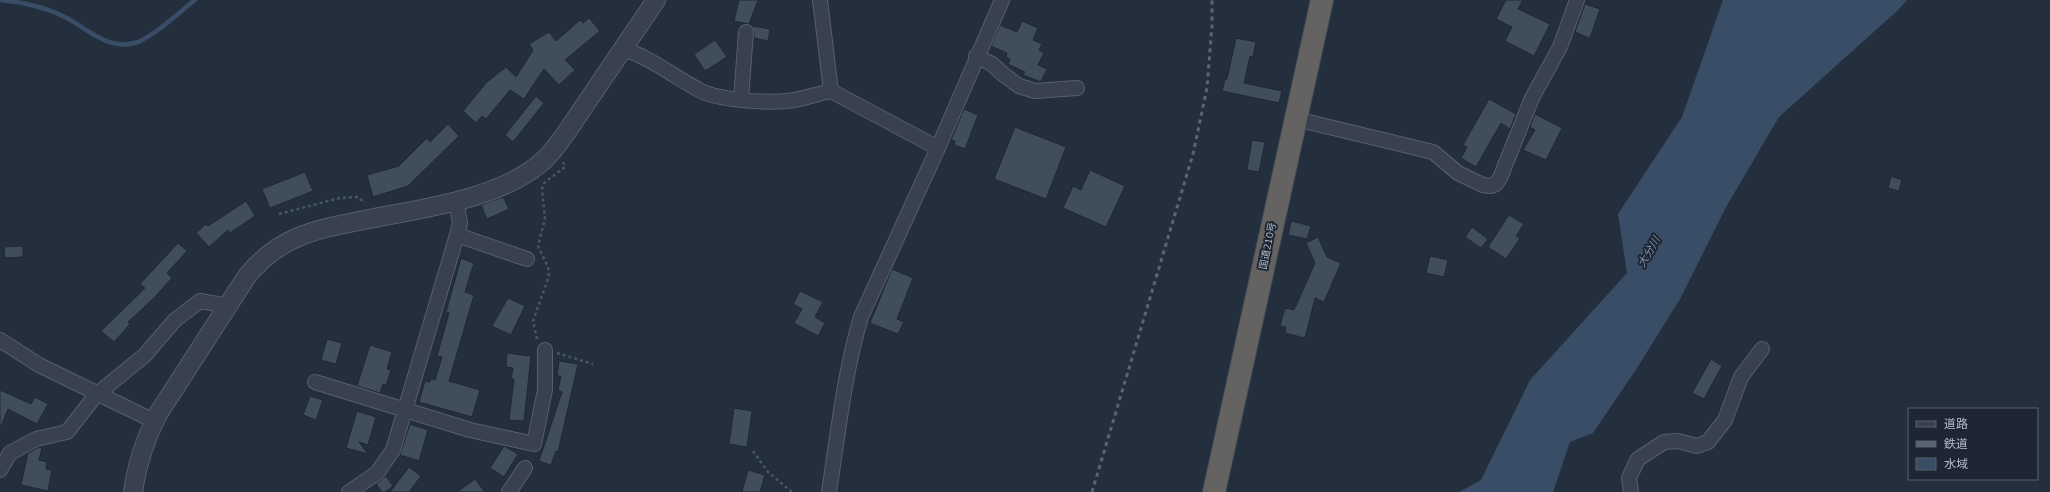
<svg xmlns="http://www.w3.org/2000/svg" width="2050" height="492" font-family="'Nunito Sans','Noto Sans JP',sans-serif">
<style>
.water{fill:#394d66}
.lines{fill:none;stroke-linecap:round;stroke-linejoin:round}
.stream{stroke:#394d66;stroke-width:4.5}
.building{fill:#404e5c;stroke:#1f2834}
.minor-casing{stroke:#565f6b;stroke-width:16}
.tertiary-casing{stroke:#565f6b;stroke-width:20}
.trunk-casing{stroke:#434c58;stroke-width:24}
.path{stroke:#44595b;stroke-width:2.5;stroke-dasharray:3 3;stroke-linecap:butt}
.minor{stroke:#38414d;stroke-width:14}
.tertiary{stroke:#38414d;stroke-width:18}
.trunk{stroke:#646361;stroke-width:22}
.rail{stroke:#5a6574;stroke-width:3;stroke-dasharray:4 4;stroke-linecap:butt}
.labels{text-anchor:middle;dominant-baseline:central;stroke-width:4;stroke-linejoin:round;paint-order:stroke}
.street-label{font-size:10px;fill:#b4bcc8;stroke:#1d2632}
.water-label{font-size:11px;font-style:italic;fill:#7c93b0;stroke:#1d2632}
</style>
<rect width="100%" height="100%" fill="#242f3d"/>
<path class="water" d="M 1723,0 L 1907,0 L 1897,11 L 1779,117 L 1726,207 L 1680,299 L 1637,368 L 1593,433 L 1570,442 L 1553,492 L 1459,492 L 1481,480 L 1530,380 L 1627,273 L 1618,214 L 1682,117 Z"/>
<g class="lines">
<path class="stream" d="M 0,0 C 22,2 45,7 65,17 C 88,29 109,52 138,42 C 158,33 177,14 195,0"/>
</g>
<g class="building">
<path d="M 739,0 L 758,0 L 749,24 L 734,21 Z"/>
<path d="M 1506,0 L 1523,0 L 1518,9 L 1550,24 L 1534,56 L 1505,41 L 1512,27 L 1496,19 Z"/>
<path d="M 1585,4 L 1600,9 L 1590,38 L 1575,32 Z"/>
<path d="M 589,18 L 600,31 L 565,60 L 575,70 L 559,85 L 544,69 L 524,99 L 510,90 L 486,119 L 482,116 L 476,123 L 463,111 L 486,83 L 506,67 L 516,77 L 533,50 L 529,44 L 549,32 L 556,41 L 580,20 L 583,23 Z"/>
<path d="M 1022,21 L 1038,28 L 1033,40 L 1042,44 L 1039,50 L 1044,53 L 1038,65 L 1047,69 L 1041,82 L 1023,75 L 1025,72 L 1008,64 L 1010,59 L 1006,57 L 1007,53 L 991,46 L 1000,25 L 1017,32 Z"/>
<path d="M 752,26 L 770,29 L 768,41 L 754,38 L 754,32 Z"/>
<path d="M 1236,38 L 1256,42 L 1253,57 L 1250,56 L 1244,83 L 1282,91 L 1279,103 L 1222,91 L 1225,79 L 1227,79 Z"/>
<path d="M 715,40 L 727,57 L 705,71 L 694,54 Z"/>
<path d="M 536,96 L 544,103 L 513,142 L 505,135 Z"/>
<path d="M 1489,99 L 1516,114 L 1510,129 L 1501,123 L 1476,167 L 1461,158 L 1467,147 L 1463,145 Z"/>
<path d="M 964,109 L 978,115 L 965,149 L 954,145 L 955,141 L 951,140 Z"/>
<path d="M 1535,114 L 1562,128 L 1546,160 L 1523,150 L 1535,130 L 1530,127 Z"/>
<path d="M 448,124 L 459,136 L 408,186 L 373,197 L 367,175 L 399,166 L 427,138 L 430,142 Z"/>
<path d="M 1015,127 L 1066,147 L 1046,199 L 994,179 Z"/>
<path d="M 1252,140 L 1265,142 L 1259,172 L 1247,170 Z"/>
<path d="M 1090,170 L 1125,186 L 1106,227 L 1063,208 L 1073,186 L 1081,190 Z"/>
<path d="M 305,172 L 313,191 L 270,208 L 262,189 Z"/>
<path d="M 1891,176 L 1902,180 L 1899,191 L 1888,188 Z"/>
<path d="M 503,197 L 509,209 L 487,219 L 481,205 Z"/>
<path d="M 246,201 L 255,216 L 230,233 L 228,230 L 209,247 L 196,233 L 206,224 L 208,226 Z"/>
<path d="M 1509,215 L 1524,224 L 1516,236 L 1520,238 L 1506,259 L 1488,247 Z"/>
<path d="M 1291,221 L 1311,226 L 1307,239 L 1288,235 Z"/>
<path d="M 1472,227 L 1488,239 L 1481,248 L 1465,237 Z"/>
<path d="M 1318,237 L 1327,257 L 1341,263 L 1324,302 L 1315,298 L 1305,338 L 1285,333 L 1286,327 L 1280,326 L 1285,308 L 1294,310 L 1315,263 L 1306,243 Z"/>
<path d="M 178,243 L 187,251 L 167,273 L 172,278 L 155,297 L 128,322 L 130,324 L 114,342 L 101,331 L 145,288 L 140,284 Z"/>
<path d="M 23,246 L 23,257 L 5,258 L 4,247 Z"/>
<path d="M 1430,256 L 1448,260 L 1444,277 L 1426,273 Z"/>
<path d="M 461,258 L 474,263 L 465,292 L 474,295 L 449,381 L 480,390 L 472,417 L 419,402 L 425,381 L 430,382 L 431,378 L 435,380 L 442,357 L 437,356 L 449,313 L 446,312 Z"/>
<path d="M 892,269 L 913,278 L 897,319 L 904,322 L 898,334 L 870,323 Z"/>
<path d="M 800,291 L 823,302 L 815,317 L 825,323 L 818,336 L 794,323 L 802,309 L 793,304 Z"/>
<path d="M 508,298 L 525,306 L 511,335 L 492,326 Z"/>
<path d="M 327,339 L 342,343 L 336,364 L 321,360 Z"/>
<path d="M 370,345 L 392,352 L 387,369 L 391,370 L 386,385 L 383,384 L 380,393 L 357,386 Z"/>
<path d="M 507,353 L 531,356 L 524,421 L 509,420 L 514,379 L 511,379 L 513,368 L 506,367 Z"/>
<path d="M 1711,359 L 1722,366 L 1704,399 L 1692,393 Z"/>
<path d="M 559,361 L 578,364 L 558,452 L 556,451 L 551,465 L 539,461 L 562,392 L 558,390 L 561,376 L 557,376 Z"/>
<path d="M 0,390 L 31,404 L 35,397 L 48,404 L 37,424 L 8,409 L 0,429 Z"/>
<path d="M 310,396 L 323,400 L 316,420 L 303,415 Z"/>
<path d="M 734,408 L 752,411 L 747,447 L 729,444 Z"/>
<path d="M 357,411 L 376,417 L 368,445 L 359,442 L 368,454 L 346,448 Z"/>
<path d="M 410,424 L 428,430 L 419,461 L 400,455 Z"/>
<path d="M 504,446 L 518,454 L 504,477 L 490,468 Z"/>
<path d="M 39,447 L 42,448 L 39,460 L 47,462 L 46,469 L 52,470 L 48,491 L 21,485 L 28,453 Z"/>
<path d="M 409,467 L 421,476 L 409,492 L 390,492 Z"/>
<path d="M 748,470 L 765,475 L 760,492 L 742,492 Z"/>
<path d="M 386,476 L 393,486 L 385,492 L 382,492 L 376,484 Z"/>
<path d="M 475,479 L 485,492 L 457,492 Z"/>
</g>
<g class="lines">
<defs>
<g id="minor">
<path d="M 820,0 L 831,91"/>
<path d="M 623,49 C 652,58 674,77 701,91 C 719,100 765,103 786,101 C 801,100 816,94 831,91 L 938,148"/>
<path d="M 976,56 L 992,64 L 1004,75 L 1019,86 L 1035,91 L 1077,88"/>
<path d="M 741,99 L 746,32"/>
<path d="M 1296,119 L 1433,152 L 1458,173 L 1483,185 L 1491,186 L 1496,184 L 1500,178 L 1532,98 L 1560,47 L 1577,0"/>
<path d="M 457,235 L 527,259"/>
<path d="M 0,340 L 39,365 L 154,421"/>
<path d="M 315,382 L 470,430 L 534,444 L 545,390 L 545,350"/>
<path d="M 0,470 L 10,453 L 36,439 L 67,432 L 96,395 L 145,355 L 175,320 L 200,301 L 228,306"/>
<path d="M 349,492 L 377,473 L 393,450 L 457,235 L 460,223 L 456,200"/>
<path d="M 509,492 L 525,468"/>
<path d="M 829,492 C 838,434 844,374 861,317 L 938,148 L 1002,0"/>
<path d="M 1631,492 L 1629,478 L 1638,459 L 1664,442 L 1678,441 L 1697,446 L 1708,442 L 1725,420 L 1741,377 L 1762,349"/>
</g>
<path id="tertiary" d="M 133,492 C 137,464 145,439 158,414 L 247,276 C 279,237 313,230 359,221 C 416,209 498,201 543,161 C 552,153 559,143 566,133 L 656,0"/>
<path id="trunk" d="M 1214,492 L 1322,0"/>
</defs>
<use href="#minor" class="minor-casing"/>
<use href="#tertiary" class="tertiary-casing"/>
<use href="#trunk" class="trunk-casing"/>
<g class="path">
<path d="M 279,214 L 340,198 L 358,197 L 365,203"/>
<path d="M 537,339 L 533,321 L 549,276 L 548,267 L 538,246 L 545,219 L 542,189 L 544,183 L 565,167 L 563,162"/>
<path d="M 557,353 L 593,364"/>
<path d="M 753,451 L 768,472 L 792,492"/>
</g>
<use href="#minor" class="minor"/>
<use href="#tertiary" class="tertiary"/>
<use href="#trunk" class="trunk"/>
<path class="rail" d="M 1092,492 L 1193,154 L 1207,88 L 1212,25 L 1212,0"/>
</g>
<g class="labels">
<g class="street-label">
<text transform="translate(1268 246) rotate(-78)">国道210号</text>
</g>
<g class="water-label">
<text transform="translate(1649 252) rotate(-60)">大分川</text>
</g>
</g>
<rect x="1908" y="408" width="130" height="72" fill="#1d2632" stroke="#59626e"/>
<rect x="1916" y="421" width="20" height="6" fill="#38414d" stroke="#59626e"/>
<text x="1944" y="428" font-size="12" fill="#b4bcc8">道路</text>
<rect x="1916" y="441" width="20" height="6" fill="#5a6574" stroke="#59626e"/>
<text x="1944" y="448" font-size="12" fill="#b4bcc8">鉄道</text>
<rect x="1916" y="458" width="20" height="12" fill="#394d66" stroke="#59626e"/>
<text x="1944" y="468" font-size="12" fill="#b4bcc8">水域</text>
</svg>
